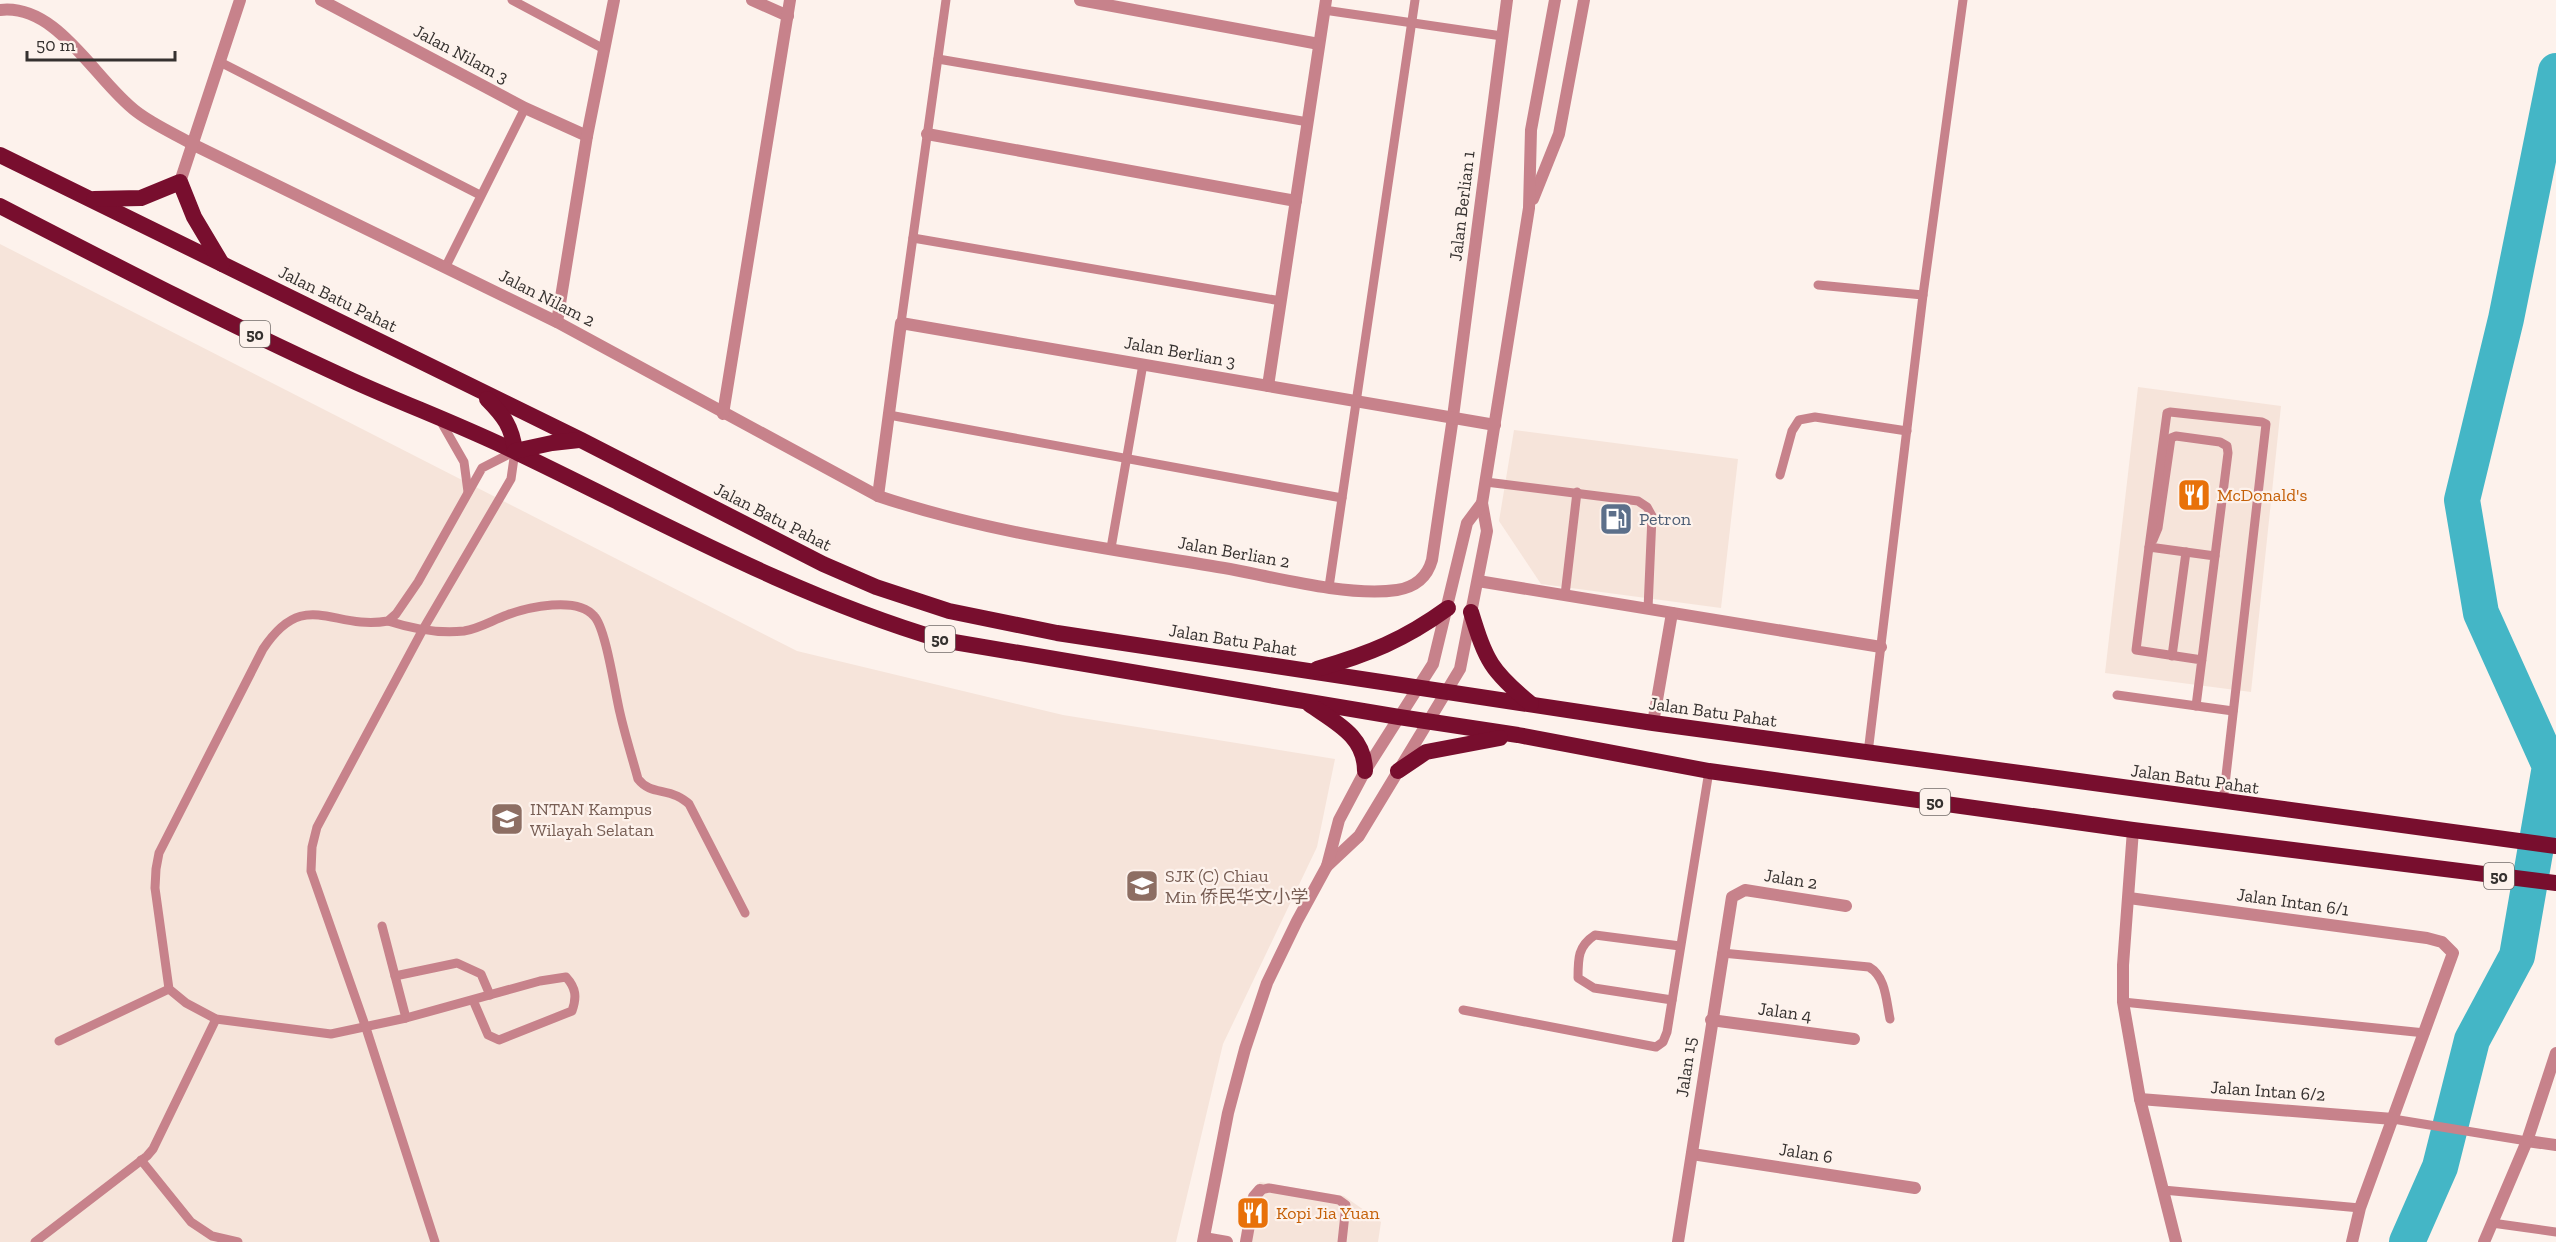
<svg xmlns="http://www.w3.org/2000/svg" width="2556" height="1242" font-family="'Zilla Slab','Noto Sans SC',serif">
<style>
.built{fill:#f6e4da}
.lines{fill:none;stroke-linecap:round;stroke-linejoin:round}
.river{stroke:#44b6c6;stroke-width:36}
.service{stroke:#c7828b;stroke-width:9}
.minor{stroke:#c7828b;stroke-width:12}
.tertiary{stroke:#c7828b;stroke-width:12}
.trunk{stroke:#780e2e;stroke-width:16}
.labels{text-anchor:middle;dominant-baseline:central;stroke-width:4.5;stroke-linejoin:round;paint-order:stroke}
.shield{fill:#fdf2ec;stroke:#716b68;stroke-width:1.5}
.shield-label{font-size:16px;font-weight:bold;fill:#35312f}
.street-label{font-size:18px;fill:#35312f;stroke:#fdf2ec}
.food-label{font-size:18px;fill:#c56008;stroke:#fdf2ec;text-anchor:start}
.service-label{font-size:18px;fill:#4e5e75;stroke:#fdf2ec;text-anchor:start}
.education-label{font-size:18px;fill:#785e54;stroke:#fdf2ec;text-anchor:start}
</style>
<rect width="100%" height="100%" fill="#fdf2ec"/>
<g class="built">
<path d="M 0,244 L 797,651 L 1063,715 L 1335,759 L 1317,847 L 1223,1044 L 1176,1242 L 0,1242 Z"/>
<path d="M 2138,387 L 2281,406 L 2251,692 L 2105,673 Z"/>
<path d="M 1514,430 L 1738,459 L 1721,608 L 1541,584 L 1499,521 Z"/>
<path d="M 1260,1182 L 1344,1196 L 1381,1222 L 1378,1242 L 1240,1242 L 1247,1197 Z"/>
</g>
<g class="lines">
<path class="river" d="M 2407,1242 L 2440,1167 L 2472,1040 L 2517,956 L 2550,766 L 2481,613 L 2462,500 L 2506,319 L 2556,71"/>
<g class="service">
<path d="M 512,0 L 604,49"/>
<path d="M 1324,10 L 1502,36"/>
<path d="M 938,59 L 1308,122"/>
<path d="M 220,62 L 480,195"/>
<path d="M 913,238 L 1281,301"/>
<path d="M 445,268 L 525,108"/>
<path d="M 1818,285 L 1923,295"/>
<path d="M 901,323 L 946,0"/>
<path d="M 889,415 L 1342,498"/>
<path d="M 440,420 L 464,462 L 468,492"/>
<path d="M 1780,475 L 1792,431 L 1799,420 L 1815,417 L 1907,431"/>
<path d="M 1486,482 L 1638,501 L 1647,507 L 1652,516 L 1648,609"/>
<path d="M 2153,540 L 2158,528 L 2171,438 L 2176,436 L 2220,442 L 2227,446 L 2228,453 L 2215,556"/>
<path d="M 2149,547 L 2167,413 L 2170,412 L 2262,422 L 2266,424 L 2223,802"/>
<path d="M 1111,548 L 1143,364"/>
<path d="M 1329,587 L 1415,0"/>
<path d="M 1565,595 L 1577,492"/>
<path d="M 388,621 C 413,629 437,634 464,631 C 478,629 493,620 507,615 C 528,607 577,596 594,616 C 606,628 615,693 620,713 C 625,735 632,757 638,779 C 649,793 662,789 677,796 C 681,798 686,801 689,804 L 745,913"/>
<path d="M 2172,656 L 2186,552"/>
<path d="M 2117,695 L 2233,711"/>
<path d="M 2196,706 L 2215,556 L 2149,547 L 2136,650 L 2202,660"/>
<path d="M 1868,753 L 1923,295 L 1963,0"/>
<path d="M 382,926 L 406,1018"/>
<path d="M 1722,953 L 1869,967 C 1886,977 1886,1000 1890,1019"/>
<path d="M 395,976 L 457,963 L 481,974 L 490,995"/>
<path d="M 473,1000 L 488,1035 L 499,1040 L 572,1011 C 577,997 576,988 566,977 L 540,981 L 406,1018 L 331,1034 L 216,1019 L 186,1003 L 169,989 L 155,888 L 156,869 L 159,853 L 263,649 C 305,586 332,631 388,621 L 396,614 L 418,582 L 482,468 L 515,451"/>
<path d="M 1672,1000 L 1594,988 L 1578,978 C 1578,958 1578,946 1595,935 L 1680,946"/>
<path d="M 2123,1002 L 2425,1033"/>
<path d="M 1463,1010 L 1656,1047 L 1663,1042 L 1667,1032 L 1709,771"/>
<path d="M 59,1041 L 169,989"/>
<path d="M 2393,1119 L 2527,1141"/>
<path d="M 141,1160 L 191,1222 L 212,1236 L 238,1242"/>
<path d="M 1260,1190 L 1269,1188 L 1339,1200 L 1346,1205 L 1342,1242"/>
<path d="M 2163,1190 L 2360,1208"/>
<path d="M 2492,1223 L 2556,1232"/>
<path d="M 35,1242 L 147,1156 L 153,1149 L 216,1019"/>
<path d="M 435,1242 L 366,1028 L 311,871 L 312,847 L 317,827 L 422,631 L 511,479 L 515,451"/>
</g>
<g class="minor">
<path d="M 321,0 L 525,108 L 587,136"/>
<path d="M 752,0 L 788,16"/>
<path d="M 1080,0 L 1319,44"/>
<path d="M 0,10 C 58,3 96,82 137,112 C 154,125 175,134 194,145 L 557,322 L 878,496 C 991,534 1112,549 1230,569 C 1277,578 1350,597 1397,590 C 1415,587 1427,578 1432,560 L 1453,417 L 1507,0"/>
<path d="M 927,134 L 1296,201"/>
<path d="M 180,182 L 240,0"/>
<path d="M 557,322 L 587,136 L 614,0"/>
<path d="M 1268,386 L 1326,0"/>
<path d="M 723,414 L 790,0"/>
<path d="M 878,496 L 901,323 L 1495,425"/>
<path d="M 1478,581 L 1881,647"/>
<path d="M 1653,723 L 1672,613"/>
<path d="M 2133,830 L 2123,965 L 2123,1002 L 2140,1099 L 2176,1242"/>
<path d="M 2129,898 L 2427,938 L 2442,942 L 2453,953 L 2360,1208 L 2352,1242"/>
<path d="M 1711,1020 L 1854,1039"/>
<path d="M 2140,1099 L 2393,1119"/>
<path d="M 2527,1141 L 2556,1145"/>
<path d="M 1692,1154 L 1915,1188"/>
<path d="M 1204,1238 L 1227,1242"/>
<path d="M 1246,1242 L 1254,1197 L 1260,1190"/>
<path d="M 1678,1242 L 1732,897 L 1745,890 L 1846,906"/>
<path d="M 2484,1242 L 2527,1141 L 2556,1053"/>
</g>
<g class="tertiary">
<path d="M 1533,199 L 1559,134 L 1584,0"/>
<path d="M 1327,866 L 1359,836 L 1460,669 L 1487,531 L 1482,503 L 1529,208 L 1531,130 L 1555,0"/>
<path d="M 1203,1242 L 1228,1113 L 1245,1049 L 1267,983 L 1297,921 L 1327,866 L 1339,820 L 1365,771 L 1433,664 L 1467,523 L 1482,503"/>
</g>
<g class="trunk">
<path d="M 0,155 L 581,440 L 823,564 L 876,587 L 949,611 L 1057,633 L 1653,723 L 2556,846"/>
<path d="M 94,199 L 141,198 L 180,182 L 194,217 L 222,264"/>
<path d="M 0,206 C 116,266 232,326 351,380 C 406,405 463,426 518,453 C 658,520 793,596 942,640 L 1399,717 L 1518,735 L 1709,771 L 2133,830 L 2556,883"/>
<path d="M 487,399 C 504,416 512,427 515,451"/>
<path d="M 515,451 L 552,443 L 579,440"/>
<path d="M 1471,612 C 1486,661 1491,671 1531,704"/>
<path d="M 1317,669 C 1369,654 1404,640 1448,608"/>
<path d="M 1309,704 C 1336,723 1365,736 1365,771"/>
<path d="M 1398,771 L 1426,752 L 1500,738"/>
</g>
</g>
<defs>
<symbol id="restaurant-square" viewBox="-11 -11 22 22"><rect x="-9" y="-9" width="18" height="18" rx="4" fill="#e8710a" stroke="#fdf2ec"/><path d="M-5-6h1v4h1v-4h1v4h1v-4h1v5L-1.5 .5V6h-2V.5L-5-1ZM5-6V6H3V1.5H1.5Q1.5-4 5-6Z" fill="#fff"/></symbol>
<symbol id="fuel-square" viewBox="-11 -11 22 22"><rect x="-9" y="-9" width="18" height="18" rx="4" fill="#5c6f8a" stroke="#fdf2ec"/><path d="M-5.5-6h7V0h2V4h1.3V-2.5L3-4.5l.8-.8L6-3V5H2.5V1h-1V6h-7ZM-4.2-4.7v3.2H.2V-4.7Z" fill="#fff"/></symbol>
<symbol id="university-square" viewBox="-11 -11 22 22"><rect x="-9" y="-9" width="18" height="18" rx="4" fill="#8d6e63" stroke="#fdf2ec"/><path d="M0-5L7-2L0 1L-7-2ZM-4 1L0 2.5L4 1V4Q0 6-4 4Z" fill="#fff"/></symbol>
<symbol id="school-square" viewBox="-11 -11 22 22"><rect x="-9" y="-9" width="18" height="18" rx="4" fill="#8d6e63" stroke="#fdf2ec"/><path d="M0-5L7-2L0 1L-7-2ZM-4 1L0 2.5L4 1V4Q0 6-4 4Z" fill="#fff"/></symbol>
</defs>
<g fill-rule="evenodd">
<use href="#restaurant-square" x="2175" y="476" width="38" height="38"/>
<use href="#fuel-square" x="1597" y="500" width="38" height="38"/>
<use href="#university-square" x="488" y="800" width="38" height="38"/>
<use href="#school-square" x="1123" y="867" width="38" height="38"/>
<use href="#restaurant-square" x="1234" y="1194" width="38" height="38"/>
</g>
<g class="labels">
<g class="shield">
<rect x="240" y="321" width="30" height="26" rx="4.5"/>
<rect x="925" y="626" width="30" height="26" rx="4.5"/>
<rect x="1920" y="789" width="30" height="26" rx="4.5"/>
<rect x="2484" y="863" width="30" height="26" rx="4.5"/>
</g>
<g class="shield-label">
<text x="255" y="334">50</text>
<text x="940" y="639">50</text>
<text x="1935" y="802">50</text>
<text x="2499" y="876">50</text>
</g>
<g class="street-label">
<text transform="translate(461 54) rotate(28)">Jalan Nilam 3</text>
<text transform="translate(1462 206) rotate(-83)">Jalan Berlian 1</text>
<text transform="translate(547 298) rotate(27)">Jalan Nilam 2</text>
<text transform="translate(338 299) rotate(26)">Jalan Batu Pahat</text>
<text transform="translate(1180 352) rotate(10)">Jalan Berlian 3</text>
<text transform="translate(773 517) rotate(27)">Jalan Batu Pahat</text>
<text transform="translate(1234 552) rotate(10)">Jalan Berlian 2</text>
<text transform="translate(1233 640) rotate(9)">Jalan Batu Pahat</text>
<text transform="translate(1713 712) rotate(8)">Jalan Batu Pahat</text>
<text transform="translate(2195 779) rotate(8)">Jalan Batu Pahat</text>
<text transform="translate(1791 879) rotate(9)">Jalan 2</text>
<text transform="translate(2293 902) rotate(8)">Jalan Intan 6/1</text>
<text transform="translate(1785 1012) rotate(8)">Jalan 4</text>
<text transform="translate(1686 1067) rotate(-82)">Jalan 15</text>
<text transform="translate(2268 1091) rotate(4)">Jalan Intan 6/2</text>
<text transform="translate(1806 1153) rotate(9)">Jalan 6</text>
</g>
<g class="food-label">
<text x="2217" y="495">McDonald's</text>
<text x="1276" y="1213">Kopi Jia Yuan</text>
</g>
<g class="service-label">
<text x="1639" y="519">Petron</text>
</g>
<g class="education-label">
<text x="530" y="809">INTAN Kampus<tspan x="530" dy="21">Wilayah Selatan</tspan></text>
<text x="1165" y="876">SJK (C) Chiau<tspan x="1165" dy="21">Min 侨民华文小学</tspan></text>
</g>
</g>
<path d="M27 51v9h148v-9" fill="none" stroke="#35312f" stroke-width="3"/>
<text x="36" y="51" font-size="18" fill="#35312f" stroke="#fdf2ec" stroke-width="4.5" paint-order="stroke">50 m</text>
</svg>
